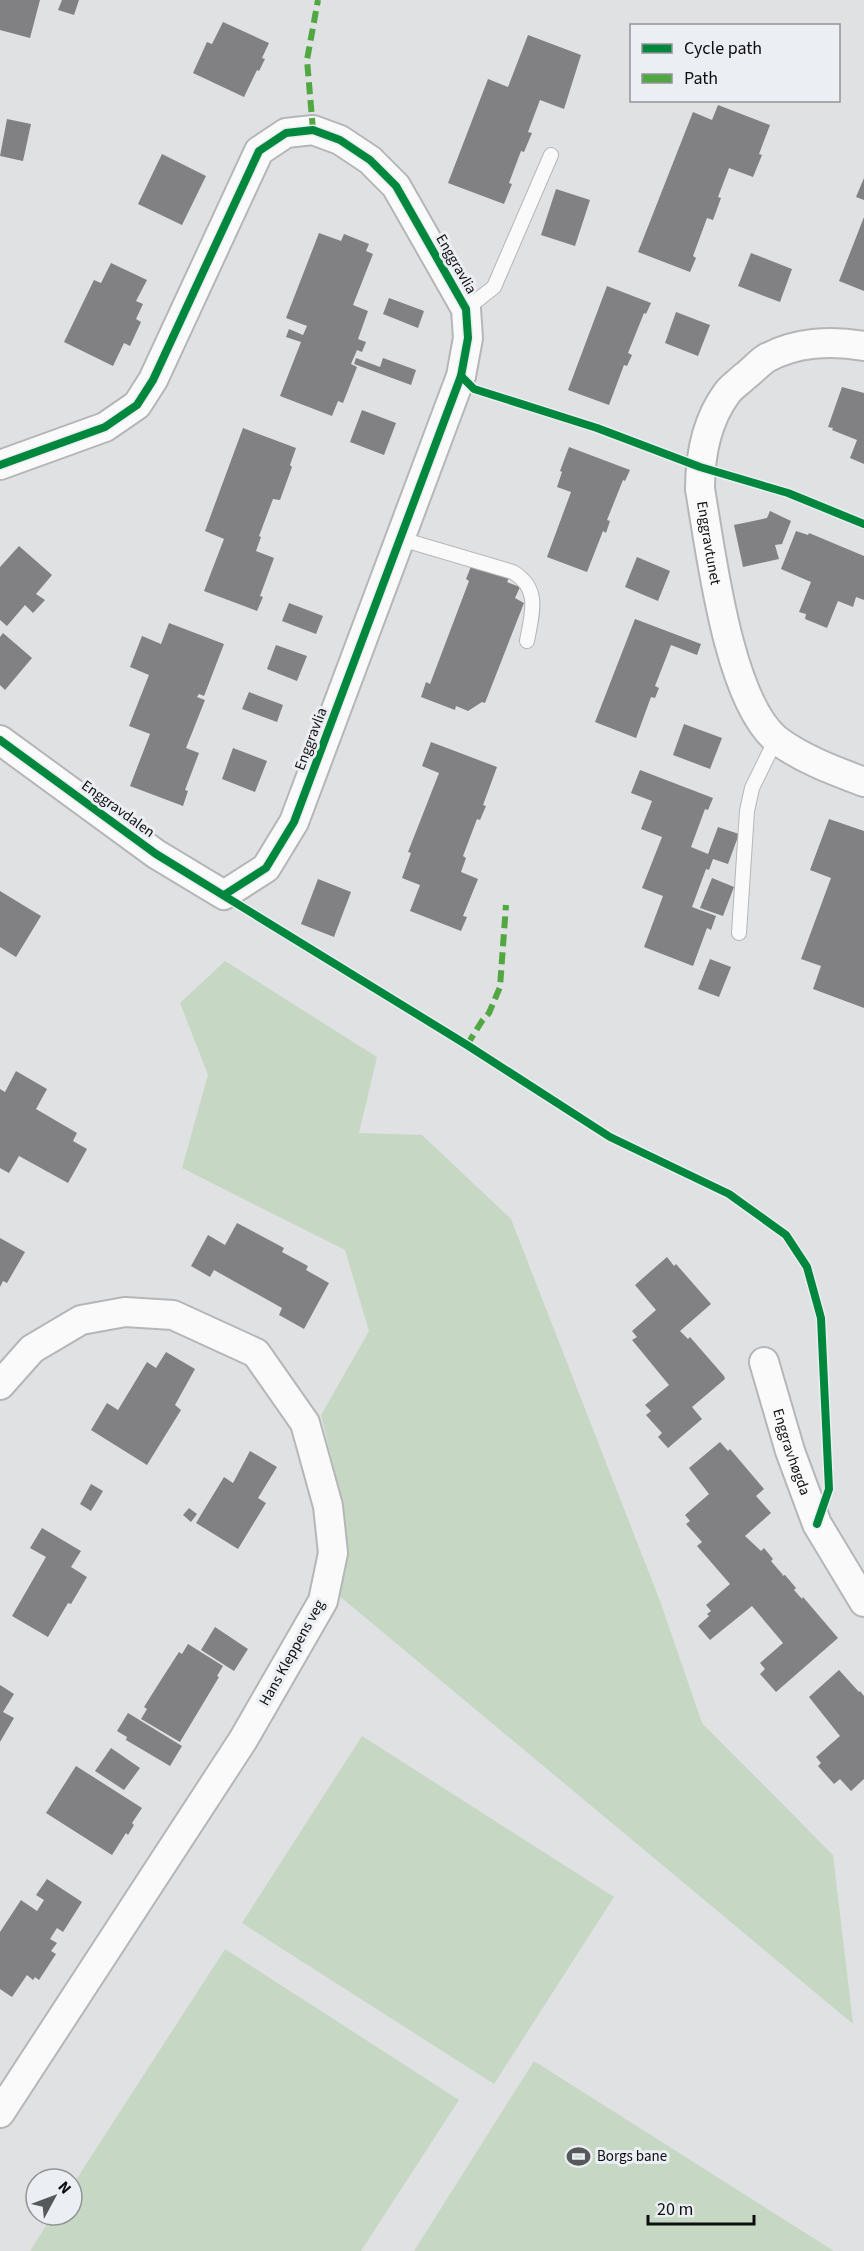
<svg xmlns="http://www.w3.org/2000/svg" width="864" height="2251" font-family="'Source Sans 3',sans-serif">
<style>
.green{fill:#c6d8c4}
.building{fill:#818183}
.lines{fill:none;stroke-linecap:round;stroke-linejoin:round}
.service-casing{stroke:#b5b6b8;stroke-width:16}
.minor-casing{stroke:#b5b6b8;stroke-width:32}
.service{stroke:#fafafb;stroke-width:14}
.minor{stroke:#fafafb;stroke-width:28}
.quiet{stroke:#51a842;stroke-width:6;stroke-dasharray:12 6;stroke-linecap:butt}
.cycleway-casing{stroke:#ebeef2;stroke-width:11}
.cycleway{stroke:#00873e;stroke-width:8}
.labels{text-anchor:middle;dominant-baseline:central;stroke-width:6;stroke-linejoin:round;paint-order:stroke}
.street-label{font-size:15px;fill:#0e0e10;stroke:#ebeef2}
.poi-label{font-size:15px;fill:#0e0e10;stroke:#ebeef2;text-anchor:start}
</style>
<rect width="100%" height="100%" fill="#dfe1e3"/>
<g class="green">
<path d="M 225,961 L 377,1057 L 359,1133 L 422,1135 L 511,1219 L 660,1601 L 702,1723 L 833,1855 L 853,2024 L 325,1584 L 341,1553 L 342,1502 L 321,1415 L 369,1331 L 345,1250 L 182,1168 L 208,1075 L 180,1003 Z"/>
<path d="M 362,1736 L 614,1897 L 494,2084 L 242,1923 Z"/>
<path d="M 225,1949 L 459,2100 L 361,2251 L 30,2251 L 53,2215 L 72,2215 L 72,2186 Z"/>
<path d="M 534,2061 L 834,2251 L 414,2251 Z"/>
</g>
<g class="building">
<path d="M 0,0 L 40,0 L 30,38 L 0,30 Z"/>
<path d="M 62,0 L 79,0 L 74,15 L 58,10 Z"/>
<path d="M 223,22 L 269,43 L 262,58 L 265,59 L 259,71 L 257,70 L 244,97 L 193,73 L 207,42 L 212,44 Z"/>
<path d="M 528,35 L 581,55 L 564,109 L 540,100 L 528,132 L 532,133 L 524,152 L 521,151 L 509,183 L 512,184 L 504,204 L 448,183 L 488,79 L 508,87 Z"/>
<path d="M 718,105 L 770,125 L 759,154 L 762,155 L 753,177 L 729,168 L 718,197 L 721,198 L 713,220 L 707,218 L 693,256 L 696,258 L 690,272 L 638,252 L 693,112 L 712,120 Z"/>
<path d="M 7,119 L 31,124 L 23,161 L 0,156 Z"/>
<path d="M 162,154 L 206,176 L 182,225 L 138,204 Z"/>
<path d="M 864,178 L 864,200 L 856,197 Z"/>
<path d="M 556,189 L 590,200 L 575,246 L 541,235 Z"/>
<path d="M 864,217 L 864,291 L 839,281 Z"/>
<path d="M 319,233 L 341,241 L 344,234 L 369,244 L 366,251 L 373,254 L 353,305 L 368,311 L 358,339 L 366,342 L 362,352 L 357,350 L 351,364 L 357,367 L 343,403 L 338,401 L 332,416 L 280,396 L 301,342 L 286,337 L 289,329 L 303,335 L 307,326 L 286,318 Z"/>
<path d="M 751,253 L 792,269 L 780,302 L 738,286 Z"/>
<path d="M 111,263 L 147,280 L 136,301 L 143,304 L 136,319 L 141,322 L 130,346 L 124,343 L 113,366 L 64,342 L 94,280 L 101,283 Z"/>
<path d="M 607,286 L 651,303 L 646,314 L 644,313 L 628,353 L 632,355 L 627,366 L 624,365 L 609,405 L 568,390 Z"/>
<path d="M 389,298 L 424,311 L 418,328 L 383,314 Z"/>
<path d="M 676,312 L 710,325 L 698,356 L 665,343 Z"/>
<path d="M 356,358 L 380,367 L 383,358 L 416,370 L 411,385 L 354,364 Z"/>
<path d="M 842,387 L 864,393 L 864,464 L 850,458 L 857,440 L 832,430 L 833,428 L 828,427 Z"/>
<path d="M 362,410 L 396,423 L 384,455 L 350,442 Z"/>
<path d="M 243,428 L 296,448 L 290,465 L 292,467 L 280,500 L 273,499 L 259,536 L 261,537 L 256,551 L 274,558 L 260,596 L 263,597 L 257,611 L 204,591 L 224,539 L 205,531 Z"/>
<path d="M 569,447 L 630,470 L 625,481 L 623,480 L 607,520 L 610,521 L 606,533 L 603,531 L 587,572 L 547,557 L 571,492 L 557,487 L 562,472 L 560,471 Z"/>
<path d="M 770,511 L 791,521 L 782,544 L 775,545 L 779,559 L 743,567 L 734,525 L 767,518 Z"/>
<path d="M 796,531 L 808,535 L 809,533 L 864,556 L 864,600 L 856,597 L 853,607 L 838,601 L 827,628 L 805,619 L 806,614 L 799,612 L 811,582 L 781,569 Z"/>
<path d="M 19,546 L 52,575 L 36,594 L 45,600 L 33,613 L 25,605 L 7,626 L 0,620 L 0,567 Z"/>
<path d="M 637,557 L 670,571 L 658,601 L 625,587 Z"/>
<path d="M 472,564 L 509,578 L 507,582 L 520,587 L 515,598 L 524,603 L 485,703 L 482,702 L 468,711 L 456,706 L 455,710 L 421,697 L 426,682 L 430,684 L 469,581 L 466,579 Z"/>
<path d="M 289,603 L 323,616 L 316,634 L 282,621 Z"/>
<path d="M 635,619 L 701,644 L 697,655 L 671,645 L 655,686 L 659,688 L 655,698 L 651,697 L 636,738 L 595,722 Z"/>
<path d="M 169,623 L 224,644 L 204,696 L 199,694 L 197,697 L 205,700 L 186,748 L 199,753 L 185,790 L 188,791 L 183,806 L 130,786 L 150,734 L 129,726 L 149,675 L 130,667 L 142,636 L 161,644 Z"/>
<path d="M 3,633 L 32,658 L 5,690 L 0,685 L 0,637 Z"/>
<path d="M 276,645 L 307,656 L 297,681 L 267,669 Z"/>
<path d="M 249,692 L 283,705 L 277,722 L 242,709 Z"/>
<path d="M 684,724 L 722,738 L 710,769 L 673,755 Z"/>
<path d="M 431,742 L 497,767 L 483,805 L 486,806 L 480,820 L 477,819 L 463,856 L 466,858 L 461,872 L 478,879 L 463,916 L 467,917 L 461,931 L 410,911 L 420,885 L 402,878 L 411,853 L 408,852 L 439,773 L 422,766 Z"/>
<path d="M 233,748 L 267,761 L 255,792 L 222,779 Z"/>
<path d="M 640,770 L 713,798 L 708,810 L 705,809 L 691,847 L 708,854 L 718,827 L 739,834 L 728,864 L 713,859 L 709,870 L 706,869 L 692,907 L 716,916 L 711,930 L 707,928 L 693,966 L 644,947 L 663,896 L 642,888 L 662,837 L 641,829 L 652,801 L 631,793 Z"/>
<path d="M 829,819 L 864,831 L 864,1008 L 813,989 L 821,966 L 801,959 L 831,878 L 810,870 Z"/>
<path d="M 712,878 L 734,887 L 723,916 L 700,908 Z"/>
<path d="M 318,879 L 351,892 L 334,937 L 301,924 Z"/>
<path d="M 0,891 L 41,916 L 16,957 L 0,947 Z"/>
<path d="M 710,959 L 731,967 L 719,997 L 698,989 Z"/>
<path d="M 16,1071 L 47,1089 L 36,1109 L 77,1133 L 73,1141 L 87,1149 L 68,1183 L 19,1156 L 9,1173 L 0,1168 L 0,1089 L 5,1092 Z"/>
<path d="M 237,1223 L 284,1248 L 282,1252 L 308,1266 L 306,1270 L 329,1283 L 304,1329 L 279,1315 L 282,1308 L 214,1270 L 210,1277 L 191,1266 L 208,1235 L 225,1245 Z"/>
<path d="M 0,1238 L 25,1252 L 7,1283 L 3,1281 L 0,1287 Z"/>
<path d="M 667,1257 L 674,1266 L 676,1264 L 711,1304 L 680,1331 L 688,1339 L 690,1337 L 724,1376 L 725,1379 L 692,1407 L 702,1419 L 668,1448 L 658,1437 L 662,1433 L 646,1415 L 651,1411 L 645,1405 L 669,1385 L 632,1340 L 637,1337 L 632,1331 L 656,1310 L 635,1285 Z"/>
<path d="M 166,1352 L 195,1369 L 175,1405 L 181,1410 L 147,1465 L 91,1430 L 107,1403 L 118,1410 L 147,1362 L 156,1368 Z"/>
<path d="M 720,1442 L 728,1451 L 730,1449 L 764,1489 L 756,1496 L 771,1513 L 745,1536 L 761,1551 L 764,1548 L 773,1559 L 771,1561 L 783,1575 L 782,1576 L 785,1575 L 796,1588 L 794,1590 L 802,1599 L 803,1597 L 838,1638 L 776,1692 L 760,1674 L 765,1669 L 760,1663 L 783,1643 L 752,1606 L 710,1640 L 698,1626 L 709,1616 L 707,1614 L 711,1611 L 706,1605 L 730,1584 L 697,1546 L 702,1542 L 686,1524 L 690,1521 L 685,1515 L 709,1494 L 689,1468 Z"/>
<path d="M 250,1451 L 277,1467 L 258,1498 L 266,1503 L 238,1549 L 196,1523 L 224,1477 L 233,1483 Z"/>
<path d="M 91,1484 L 103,1491 L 91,1511 L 80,1504 Z"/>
<path d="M 189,1508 L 197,1514 L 191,1522 L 183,1515 Z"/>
<path d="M 42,1528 L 81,1551 L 71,1567 L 87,1577 L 71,1604 L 68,1603 L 48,1637 L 12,1616 L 46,1557 L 30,1548 Z"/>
<path d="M 215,1627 L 248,1649 L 234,1671 L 201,1650 Z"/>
<path d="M 188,1644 L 223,1666 L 217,1676 L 219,1677 L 180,1742 L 141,1719 L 147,1709 L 144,1707 L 161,1680 L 179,1652 L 182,1654 Z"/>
<path d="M 839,1670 L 859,1692 L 860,1691 L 864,1696 L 864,1779 L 851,1791 L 840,1779 L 834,1784 L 818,1766 L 821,1763 L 816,1757 L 840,1736 L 809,1697 Z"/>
<path d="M 0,1685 L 14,1694 L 3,1712 L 14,1718 L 0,1742 Z"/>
<path d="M 128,1713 L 182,1746 L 170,1766 L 126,1740 L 127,1737 L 117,1731 Z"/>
<path d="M 111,1748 L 140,1768 L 124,1790 L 95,1771 Z"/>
<path d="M 76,1766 L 142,1808 L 132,1823 L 134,1825 L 128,1835 L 126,1833 L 112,1855 L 46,1813 Z"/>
<path d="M 47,1879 L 82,1902 L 63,1932 L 57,1928 L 50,1939 L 57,1943 L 51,1951 L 56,1954 L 39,1980 L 35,1977 L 33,1980 L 27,1975 L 12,1997 L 0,1989 L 0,1932 L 21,1900 L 37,1911 L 44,1900 L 36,1895 Z"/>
</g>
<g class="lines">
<defs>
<g id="service">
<path d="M 466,309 L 494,287 L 551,155"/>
<path d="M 401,539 L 513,572 C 541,589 532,613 527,641"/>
<path d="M 739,933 L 747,811 L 752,788 L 776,739"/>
</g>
<g id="minor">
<path id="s1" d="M 864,346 C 832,340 794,342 765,359 C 758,364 751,372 744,377 C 739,382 731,387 727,393 C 707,420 700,456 700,489 C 711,552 728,700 777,740 C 802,759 835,771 864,782"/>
<path d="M 0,465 L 105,427 L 137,405 L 153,380 L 259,151 L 286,133 L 313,130 L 340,140 L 370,160 L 396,186 L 466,309 L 468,338 L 461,376 L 294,822 L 266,868 L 224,895 L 156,854 L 0,740"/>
<path id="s2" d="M 764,1362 L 790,1451 L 817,1524 L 864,1602"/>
<path d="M 0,1385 L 32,1349 L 81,1320 L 125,1312 L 173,1315 L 256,1353 L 305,1423 L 328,1506 L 333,1553 L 323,1601 L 243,1740 L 0,2113"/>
</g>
</defs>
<use href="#service" class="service-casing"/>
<use href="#minor" class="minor-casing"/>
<use href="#service" class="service"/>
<use href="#minor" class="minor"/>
<g class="quiet">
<path d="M 313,130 L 307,60 L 318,0"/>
<path d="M 467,1045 L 482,1021 L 489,1013 L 500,987 L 506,905"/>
</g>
<defs>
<g id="cycleway">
<path d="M 461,376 L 474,389 L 597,428 L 700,467 L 788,493 L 864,524"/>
<path d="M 0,465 L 105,427 L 137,405 L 153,380 L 259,151 L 286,133 L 313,130 L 340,140 L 370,160 L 396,186 L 466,309 L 468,338 L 461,376 L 294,822 L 266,868 L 224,895"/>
<path d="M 0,740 L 156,854 L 467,1045 L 610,1137 L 729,1194 L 786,1235 L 807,1267 L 821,1318 L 829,1489 L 817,1524"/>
</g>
</defs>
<use href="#cycleway" class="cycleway-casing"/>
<use href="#cycleway" class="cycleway"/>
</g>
<defs>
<symbol id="stadium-bare" viewBox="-9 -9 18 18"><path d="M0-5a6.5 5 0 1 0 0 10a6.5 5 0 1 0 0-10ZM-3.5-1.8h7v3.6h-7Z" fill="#57585a" stroke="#ebeef2" stroke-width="2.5" paint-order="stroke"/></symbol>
</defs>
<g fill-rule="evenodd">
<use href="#stadium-bare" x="562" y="2140" width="33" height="33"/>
</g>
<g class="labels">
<g class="street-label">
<text transform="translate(456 264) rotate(60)">Enggravlia</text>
<text stroke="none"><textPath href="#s1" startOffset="309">Enggravtunet</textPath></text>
<text transform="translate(311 739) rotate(-69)">Enggravlia</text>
<text transform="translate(118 809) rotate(36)">Enggravdalen</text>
<text stroke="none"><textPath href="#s2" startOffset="94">Enggravhøgda</textPath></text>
<text transform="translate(292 1653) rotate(-61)">Hans Kleppens veg</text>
</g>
<g class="poi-label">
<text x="597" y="2156">Borgs bane</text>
</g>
</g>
<rect x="630" y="24" width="210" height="78" fill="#ebeef2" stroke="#939498" stroke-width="1.5"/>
<rect x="642" y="44" width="30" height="9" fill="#00873e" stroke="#939498" stroke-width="1.5"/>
<text x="684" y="54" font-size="18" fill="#0e0e10">Cycle path</text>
<rect x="642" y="74" width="30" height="9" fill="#51a842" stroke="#939498" stroke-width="1.5"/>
<text x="684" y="84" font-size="18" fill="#0e0e10">Path</text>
<g transform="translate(54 2197) rotate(49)"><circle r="28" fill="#ebeef2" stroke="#939498" stroke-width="1.5"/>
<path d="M0-4.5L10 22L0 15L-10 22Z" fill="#57585a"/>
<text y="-9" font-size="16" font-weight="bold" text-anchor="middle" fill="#0e0e10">N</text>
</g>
<path d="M648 2215v9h106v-9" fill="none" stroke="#0e0e10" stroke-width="3"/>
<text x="657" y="2215" font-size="18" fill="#0e0e10" stroke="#ebeef2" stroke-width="4.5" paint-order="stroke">20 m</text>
</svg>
